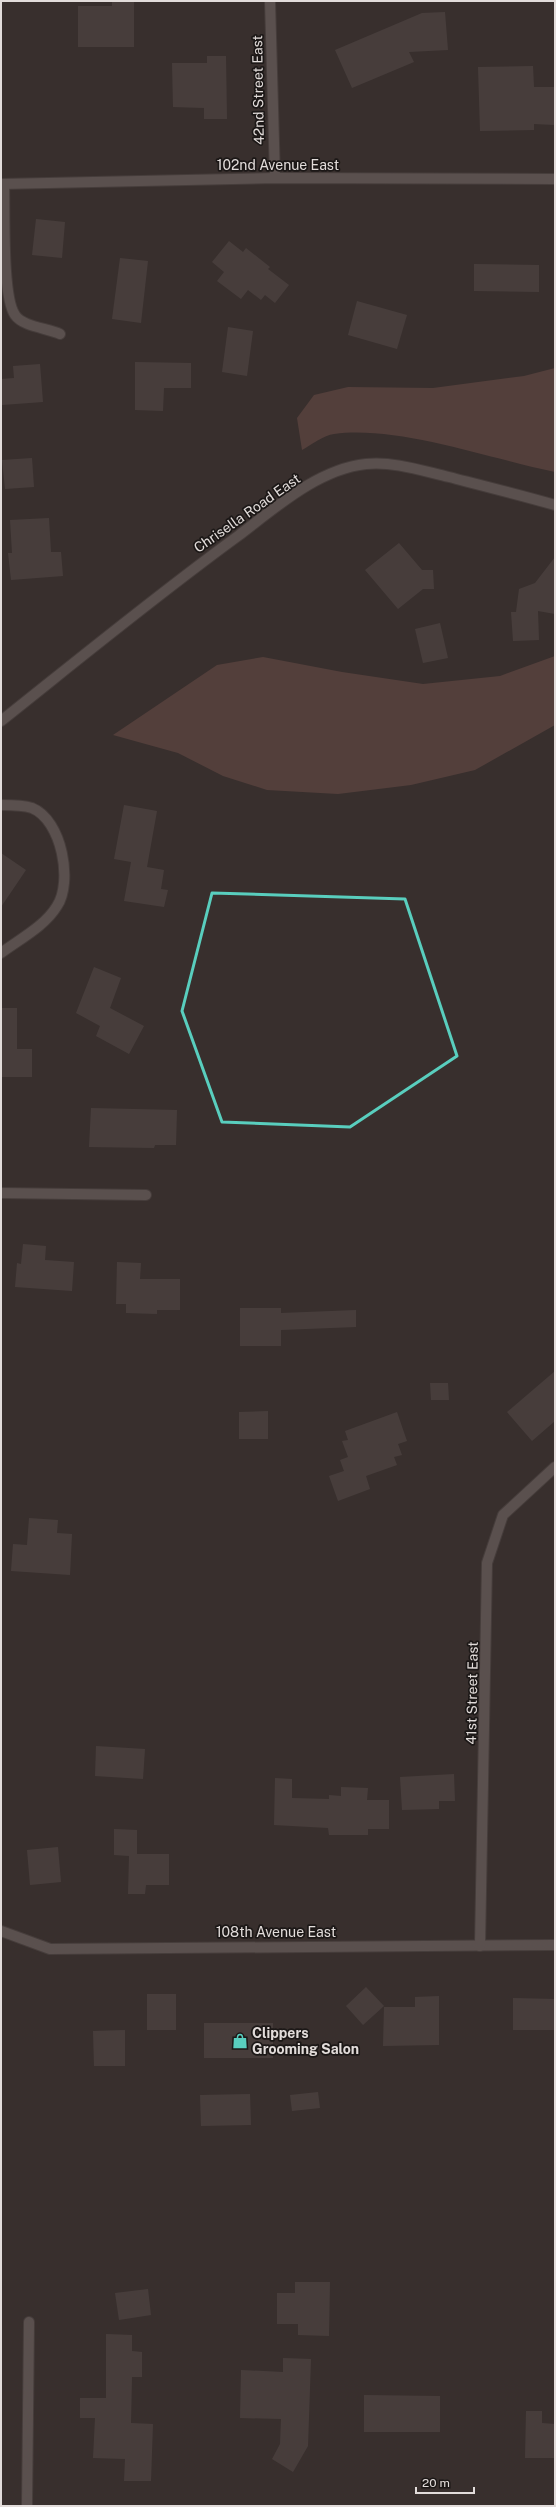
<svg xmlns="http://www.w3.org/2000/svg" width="556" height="2507" font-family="'Public Sans',sans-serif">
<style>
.green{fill:#74524c}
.building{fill:#594f4d}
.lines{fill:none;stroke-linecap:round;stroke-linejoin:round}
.minor-casing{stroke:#564e4c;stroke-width:12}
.tertiary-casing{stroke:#564e4c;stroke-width:12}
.minor{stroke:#847876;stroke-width:10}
.tertiary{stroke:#847876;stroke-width:10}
.marked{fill:none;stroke:#59cebe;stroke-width:3;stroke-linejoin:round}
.labels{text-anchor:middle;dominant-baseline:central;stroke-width:3.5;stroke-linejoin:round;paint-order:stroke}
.street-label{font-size:14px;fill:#e2dcda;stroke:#1c1817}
.poi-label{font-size:14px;font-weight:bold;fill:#e2dcda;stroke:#1c1817;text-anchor:start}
</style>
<rect width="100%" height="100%" fill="#382f2d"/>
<g class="green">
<path d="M 555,368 L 555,472 C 491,459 397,425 334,434 C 324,435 311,445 302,450 L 297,418 L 314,395 L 348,387 L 433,388 L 524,376 Z"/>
<path d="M 555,656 L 555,725 L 475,770 L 411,785 L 338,794 L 267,790 L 223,776 L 178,753 L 113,735 L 217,665 L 263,657 L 342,672 L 423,684 L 500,676 Z"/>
</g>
<g class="building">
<path d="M 112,1 L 134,1 L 134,47 L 78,47 L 78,6 L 112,6 Z"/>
<path d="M 445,12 L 448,50 L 409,52 L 414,62 L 352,88 L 335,50 L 422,13 Z"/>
<path d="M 207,56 L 226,56 L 227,119 L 204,119 L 204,108 L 173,107 L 172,63 L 207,63 Z"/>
<path d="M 533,66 L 534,87 L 555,87 L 555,125 L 534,124 L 534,130 L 480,131 L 478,67 Z"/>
<path d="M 36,219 L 65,222 L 62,258 L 32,255 Z"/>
<path d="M 229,241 L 243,252 L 246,248 L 270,267 L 268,269 L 289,285 L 275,303 L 265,295 L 261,300 L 248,290 L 241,299 L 217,281 L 224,272 L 212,262 Z"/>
<path d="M 120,258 L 148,261 L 141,323 L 112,319 Z"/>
<path d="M 474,264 L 539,265 L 539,292 L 474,291 Z"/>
<path d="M 357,301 L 407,315 L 397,349 L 348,335 Z"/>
<path d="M 228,327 L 253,331 L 247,376 L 222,372 Z"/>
<path d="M 135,362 L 191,363 L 191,388 L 164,388 L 163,411 L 135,410 Z"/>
<path d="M 40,364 L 43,402 L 2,405 L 1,379 L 14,378 L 13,366 Z"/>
<path d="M 32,458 L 34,487 L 5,489 L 2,460 Z"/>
<path d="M 49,518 L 51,552 L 61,552 L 63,576 L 11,580 L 8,553 L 12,553 L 10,520 Z"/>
<path d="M 399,543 L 422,570 L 433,570 L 434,589 L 423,589 L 398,609 L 365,570 Z"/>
<path d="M 555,557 L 555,614 L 538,611 L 539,640 L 513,641 L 511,612 L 516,612 L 519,589 L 535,583 Z"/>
<path d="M 440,623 L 448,658 L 423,663 L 415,629 Z"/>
<path d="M 124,805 L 157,811 L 147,867 L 164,870 L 161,889 L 168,890 L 164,907 L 124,901 L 131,862 L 114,859 Z"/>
<path d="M 1,853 L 26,870 L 1,907 Z"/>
<path d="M 94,967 L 121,978 L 110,1008 L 144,1026 L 129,1054 L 96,1036 L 100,1026 L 76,1013 Z"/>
<path d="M 1,1008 L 17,1008 L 17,1049 L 32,1049 L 32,1077 L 1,1077 Z"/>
<path d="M 91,1108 L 177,1110 L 176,1145 L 155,1145 L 154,1148 L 89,1147 Z"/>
<path d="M 23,1244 L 46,1246 L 45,1260 L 74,1262 L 72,1291 L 15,1287 L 17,1263 L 21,1264 Z"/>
<path d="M 117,1262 L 141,1263 L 140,1279 L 180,1279 L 180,1310 L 157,1310 L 157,1314 L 126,1313 L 126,1304 L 116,1304 Z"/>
<path d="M 240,1308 L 281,1308 L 281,1313 L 356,1310 L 356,1327 L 281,1330 L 281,1346 L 240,1346 Z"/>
<path d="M 555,1371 L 555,1421 L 532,1441 L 507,1412 Z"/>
<path d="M 430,1383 L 448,1383 L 449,1400 L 431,1400 Z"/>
<path d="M 268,1411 L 268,1439 L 239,1439 L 239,1412 Z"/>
<path d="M 397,1412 L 407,1441 L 398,1444 L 402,1455 L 394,1457 L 397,1465 L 366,1476 L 370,1489 L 338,1501 L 329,1476 L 344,1471 L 340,1460 L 348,1457 L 342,1441 L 348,1440 L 345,1431 Z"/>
<path d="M 29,1518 L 58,1520 L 57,1533 L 72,1534 L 70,1575 L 11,1571 L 13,1544 L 27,1545 Z"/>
<path d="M 96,1746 L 145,1749 L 143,1779 L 95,1776 Z"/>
<path d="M 454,1774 L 455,1801 L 439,1801 L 439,1809 L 402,1810 L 400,1777 Z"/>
<path d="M 275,1778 L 292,1779 L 292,1798 L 329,1799 L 329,1795 L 341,1796 L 341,1787 L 368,1788 L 367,1800 L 389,1800 L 389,1829 L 368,1829 L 368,1835 L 329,1835 L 328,1828 L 274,1825 Z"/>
<path d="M 114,1829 L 137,1830 L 137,1854 L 169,1854 L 169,1885 L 146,1885 L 145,1894 L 128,1894 L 129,1856 L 114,1855 Z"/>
<path d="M 58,1847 L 61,1882 L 30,1885 L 27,1850 Z"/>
<path d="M 366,1987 L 384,2006 L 363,2025 L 346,2006 Z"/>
<rect x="147" y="1994" width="29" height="36"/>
<path d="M 439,1996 L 439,2045 L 383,2046 L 384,2007 L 415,2007 L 415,1997 Z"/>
<path d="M 513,1998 L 555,1999 L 555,2030 L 513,2030 Z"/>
<rect x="204" y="2023" width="69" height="35"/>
<path d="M 125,2030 L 125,2066 L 94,2066 L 93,2031 Z"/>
<path d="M 318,2092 L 320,2108 L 292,2111 L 290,2095 Z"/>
<path d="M 250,2094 L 251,2125 L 201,2126 L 200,2095 Z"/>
<path d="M 295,2282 L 330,2282 L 329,2336 L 298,2335 L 298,2324 L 277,2324 L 277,2293 L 295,2293 Z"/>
<path d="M 148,2289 L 151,2315 L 119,2320 L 115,2293 Z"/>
<path d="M 106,2334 L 132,2335 L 132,2351 L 142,2352 L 142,2377 L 132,2377 L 131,2423 L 153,2424 L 151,2481 L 124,2481 L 125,2459 L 93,2458 L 95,2418 L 80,2418 L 80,2398 L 106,2398 Z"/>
<path d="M 283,2358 L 311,2359 L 308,2446 L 293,2472 L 272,2459 L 280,2444 L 281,2419 L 240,2418 L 241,2370 L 283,2372 Z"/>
<path d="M 364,2395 L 440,2396 L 440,2432 L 364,2432 Z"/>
<path d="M 526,2411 L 542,2411 L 542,2423 L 555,2424 L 555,2458 L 525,2458 Z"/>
</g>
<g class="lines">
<defs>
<g id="minor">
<path d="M 270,1 L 275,178"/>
<path d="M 1,184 L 275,178 L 555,179"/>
<path d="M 4,184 C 5,211 2,297 15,315 C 23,327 48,328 60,334"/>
<path d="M 1,805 C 10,805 23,805 32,808 C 62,820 73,882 57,906 C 45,926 20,939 1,953"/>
<path d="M 1,1193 L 146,1195"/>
<path d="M 1,1931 L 50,1949 L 555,1945"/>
<path d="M 480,1946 L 487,1563 L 503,1515 L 555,1467"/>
<path d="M 27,2506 L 29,2322"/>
</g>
<path id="tertiary" d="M 1,721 C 79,659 157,595 238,536 C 275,508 318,469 366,464 C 393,461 423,471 449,477 C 484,486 520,495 555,505"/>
</defs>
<use href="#minor" class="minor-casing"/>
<use href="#tertiary" class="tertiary-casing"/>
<use href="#minor" class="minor"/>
<use href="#tertiary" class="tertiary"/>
</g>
<path d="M0 0H556V2507H0ZM 212,893 L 405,899 L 457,1056 L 350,1127 L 222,1122 L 182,1011 Z" fill="#382f2d" fill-opacity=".55" fill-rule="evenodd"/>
<path class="marked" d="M 212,893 L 405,899 L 457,1056 L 350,1127 L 222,1122 L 182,1011 Z"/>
<defs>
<symbol id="shop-bare" viewBox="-9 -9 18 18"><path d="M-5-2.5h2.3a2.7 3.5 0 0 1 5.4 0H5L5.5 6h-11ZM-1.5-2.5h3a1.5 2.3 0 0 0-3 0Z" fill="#59cebe" stroke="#1c1817" stroke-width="2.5" paint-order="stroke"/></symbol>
</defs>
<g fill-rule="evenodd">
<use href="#shop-bare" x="229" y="2030" width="22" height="22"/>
</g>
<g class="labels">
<g class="street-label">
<text transform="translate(258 90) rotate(-91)">42nd Street East</text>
<text x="278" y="165">102nd Avenue East</text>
<text transform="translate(247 513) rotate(-35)">Chrisella Road East</text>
<text transform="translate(472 1693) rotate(-89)">41st Street East</text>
<text x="276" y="1932">108th Avenue East</text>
</g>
<g class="poi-label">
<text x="252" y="2033">Clippers<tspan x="252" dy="16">Grooming Salon</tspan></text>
</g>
</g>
<rect width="556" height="2507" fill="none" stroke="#e2dcda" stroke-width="4"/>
<path d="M416 2487v6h58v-6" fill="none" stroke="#e2dcda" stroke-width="2"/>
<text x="422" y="2487" font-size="12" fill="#e2dcda" stroke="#1c1817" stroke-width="3" paint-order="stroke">20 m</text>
</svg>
